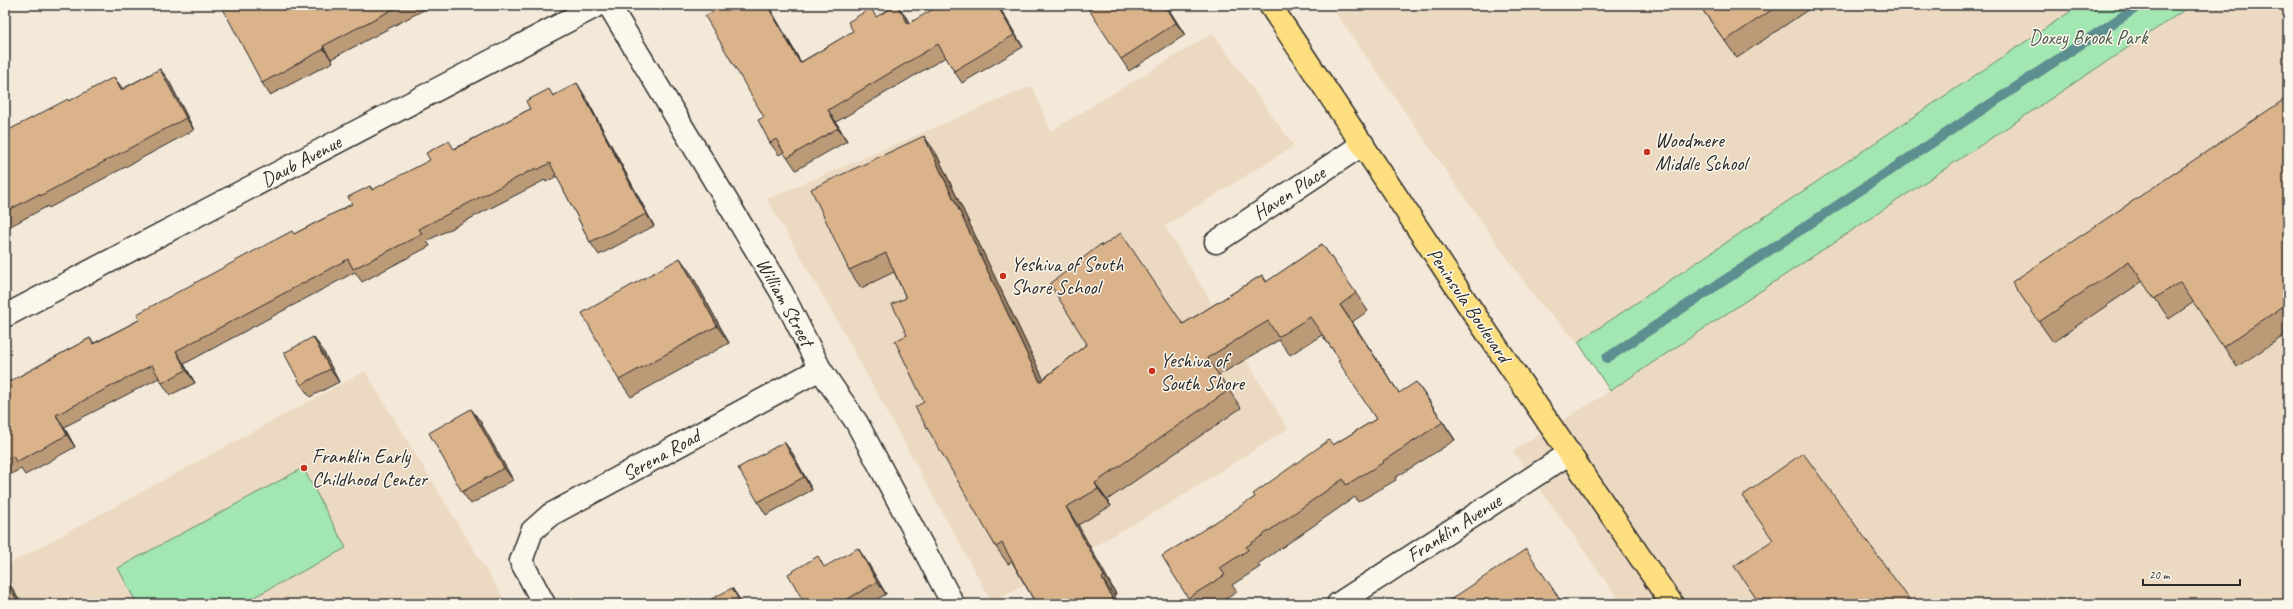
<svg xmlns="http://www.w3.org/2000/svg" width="2293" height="609" font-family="Caveat,sans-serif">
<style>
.built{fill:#ecd9c2}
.green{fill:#a2e6b1;stroke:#66886e}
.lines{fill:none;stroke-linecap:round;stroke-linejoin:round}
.stream{stroke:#5d8e90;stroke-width:10}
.minor-casing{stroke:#2b2b2b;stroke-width:25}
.primary-casing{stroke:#2b2b2b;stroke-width:25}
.minor{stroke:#fbf7ec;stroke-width:22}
.primary{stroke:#fedf80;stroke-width:22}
.wall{fill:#bb9a78;stroke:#2b2b2b}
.shaded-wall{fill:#997d61;stroke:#2b2b2b}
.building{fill:#dab38b;stroke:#2b2b2b}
.poi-dot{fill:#c8321e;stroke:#fbf7ec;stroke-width:1.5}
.labels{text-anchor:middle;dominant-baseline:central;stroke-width:3;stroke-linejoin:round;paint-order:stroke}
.park-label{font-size:20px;fill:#495a4c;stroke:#fbf7ec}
.poi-label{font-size:20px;fill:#2b2b2b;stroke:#fbf7ec;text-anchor:start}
.street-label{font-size:20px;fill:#2b2b2b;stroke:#fbf7ec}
</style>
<rect width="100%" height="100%" fill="#f4e9d9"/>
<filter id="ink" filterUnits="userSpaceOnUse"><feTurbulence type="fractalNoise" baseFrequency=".025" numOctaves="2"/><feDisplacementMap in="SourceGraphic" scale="8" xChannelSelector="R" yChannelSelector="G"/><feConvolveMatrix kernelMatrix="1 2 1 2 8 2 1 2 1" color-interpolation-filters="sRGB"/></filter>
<g filter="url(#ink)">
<g class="built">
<path d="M 1330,5 L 2080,5 L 1578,342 L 1536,299 Z"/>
<path d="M 2192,5 L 2288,5 L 2288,604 L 1622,604 L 1513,451 L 1610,391 Z"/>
<path d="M 1213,33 L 1294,146 L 1165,226 L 1288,429 L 1166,506 L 992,603 L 840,326 L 767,199 L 1032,86 L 1051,131 Z"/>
<path d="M 365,371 L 507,604 L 5,604 L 5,566 Z"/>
</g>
<g class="green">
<path d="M 2080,5 L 2192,5 L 1610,391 L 1578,342 Z"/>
<path d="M 303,468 L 346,548 L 241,604 L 137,604 L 118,568 Z"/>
</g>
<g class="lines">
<path class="stream" d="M 1607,358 L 2140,5"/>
<defs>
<g id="minor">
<path d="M 609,5 L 782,293 L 820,369 L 857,423 L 953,604"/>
<path d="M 1216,242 L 1363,144"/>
<path d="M 5,316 L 598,5"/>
<path d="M 544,604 L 521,561 L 532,531 L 550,515 L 820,369"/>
<path d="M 1338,604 L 1570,453"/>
</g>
<path id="primary" d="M 1270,5 L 1473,312 L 1672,604"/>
</defs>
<use href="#minor" class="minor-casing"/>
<use href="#primary" class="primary-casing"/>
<use href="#minor" class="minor"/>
<use href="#primary" class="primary"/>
</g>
<g class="wall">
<path d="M 267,5 L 433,5 L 331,59 L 333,62 L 270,95 L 262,83 L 262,8 Z"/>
<path d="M 438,5 L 445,5 L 439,8 Z"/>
<path d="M 725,5 L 768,5 L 801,62 L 878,17 L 906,17 L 909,23 L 998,5 L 1023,47 L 962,83 L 954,71 L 946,57 L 836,122 L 847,141 L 796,170 L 784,152 L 779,155 L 770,143 L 764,117 Z"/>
<path d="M 1166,5 L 1185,35 L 1129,71 L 1121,59 Z"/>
<path d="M 1699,5 L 1815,5 L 1737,58 Z"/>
<path d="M 160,69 L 169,81 L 194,130 L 49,208 L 48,206 L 5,229 L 5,132 L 70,101 L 122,89 Z"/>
<path d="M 554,95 L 585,96 L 654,226 L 599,255 L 590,242 L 557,176 L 546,182 L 545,180 L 427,241 L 430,246 L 362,282 L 355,272 L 184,364 L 195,383 L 170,395 L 162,383 L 159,378 L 64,427 L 75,447 L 25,475 L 21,469 L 5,477 L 5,384 L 90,338 L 94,343 L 139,320 L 294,234 L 352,204 L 370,186 L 373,190 L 454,149 L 530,109 Z"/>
<path d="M 2288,97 L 2288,333 L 2237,367 L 2194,302 L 2169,319 L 2143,281 L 2053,342 L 2039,322 Z"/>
<path d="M 936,153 L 1043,379 L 1087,344 L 1102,246 L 1183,324 L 1262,275 L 1267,282 L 1322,244 L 1368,311 L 1352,322 L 1399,393 L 1428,399 L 1455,440 L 1395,478 L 1396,480 L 1358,502 L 1355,497 L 1258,564 L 1260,567 L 1232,585 L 1237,592 L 1218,604 L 1192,604 L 1188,598 L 1255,497 L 1333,445 L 1376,419 L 1340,360 L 1322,335 L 1290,355 L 1279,340 L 1219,375 L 1241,408 L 1107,500 L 1111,506 L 1078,525 L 1116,594 L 1114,595 L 1118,604 L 1036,604 L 1012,562 L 1008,564 L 996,547 L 924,402 L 907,335 L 906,298 L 894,272 L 861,288 L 849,270 Z"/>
<path d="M 692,275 L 729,343 L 631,397 L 619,380 Z"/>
<path d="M 313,337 L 322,349 L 339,382 L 310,397 L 301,385 Z"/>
<path d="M 471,409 L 480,421 L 513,480 L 471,504 L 462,492 Z"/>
<path d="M 784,442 L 793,454 L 812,490 L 766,515 L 758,502 Z"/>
<path d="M 866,560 L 886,594 L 869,604 L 805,604 L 825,567 Z"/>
</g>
<g class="shaded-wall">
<path d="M 258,5 L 260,5 L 269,21 L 260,9 Z"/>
<path d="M 767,5 L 768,5 L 808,75 L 800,63 Z"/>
<path d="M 897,5 L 906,17 L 917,36 L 908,24 Z"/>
<path d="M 997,5 L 998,5 L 1023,47 L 1014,35 Z"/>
<path d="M 1165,5 L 1166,5 L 1185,35 L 1176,23 Z"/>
<path d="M 323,46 L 331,59 L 333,62 L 324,49 Z"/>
<path d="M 160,69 L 169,81 L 194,130 L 186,118 Z"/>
<path d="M 114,77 L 123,89 L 121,90 Z"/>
<path d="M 577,83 L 585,96 L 654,226 L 646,214 Z"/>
<path d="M 828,110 L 836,122 L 847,141 L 838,128 Z"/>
<path d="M 924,136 L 936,153 L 1053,399 L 1040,382 Z"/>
<path d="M 680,258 L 692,275 L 729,343 L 717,326 Z"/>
<path d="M 1340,305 L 1352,322 L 1411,411 L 1399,393 Z"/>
<path d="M 313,337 L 322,349 L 339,382 L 330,369 Z"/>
<path d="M 176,351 L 184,364 L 195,383 L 186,370 Z"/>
<path d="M 1416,382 L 1428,399 L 1455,440 L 1443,422 Z"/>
<path d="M 471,409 L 480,421 L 513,480 L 504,468 Z"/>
<path d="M 56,415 L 64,427 L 75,447 L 67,435 Z"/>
<path d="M 784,442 L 793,454 L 812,490 L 804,477 Z"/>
<path d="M 1095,483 L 1107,500 L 1111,506 L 1098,489 Z"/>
<path d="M 1066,507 L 1078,525 L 1116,594 L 1104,576 Z"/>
<path d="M 858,548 L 866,560 L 886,594 L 877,582 Z"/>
<path d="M 5,577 L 13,589 L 21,604 L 19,604 L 5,579 Z"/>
<path d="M 1102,578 L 1114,595 L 1118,604 L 1115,604 Z"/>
<path d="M 732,588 L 737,595 L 742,604 L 741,604 Z"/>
</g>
<g class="building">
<path d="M 225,5 L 258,5 L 260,9 L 267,5 L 401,5 L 323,46 L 324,49 L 262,83 L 222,7 Z"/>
<path d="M 725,5 L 767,5 L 800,63 L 853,31 L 848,22 L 871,8 L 876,17 L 897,5 L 908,24 L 940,5 L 997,5 L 1014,35 L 954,71 L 938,44 L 828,110 L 838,128 L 787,158 L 776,139 L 770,143 L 758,120 L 764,117 L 705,16 Z"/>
<path d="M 1086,5 L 1165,5 L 1176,23 L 1121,59 Z"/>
<path d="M 1699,5 L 1779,5 L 1725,41 Z"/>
<path d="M 160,69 L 186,118 L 40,196 L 39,194 L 5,212 L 5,132 L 68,99 L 69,101 L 114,77 L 121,90 Z"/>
<path d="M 577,83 L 646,214 L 590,242 L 550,163 L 537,170 L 536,168 L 419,229 L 422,234 L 353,269 L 348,259 L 176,351 L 186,370 L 162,383 L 152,365 L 56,415 L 67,435 L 16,462 L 13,456 L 5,460 L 5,384 L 90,338 L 93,344 L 139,320 L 137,314 L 256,250 L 292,231 L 294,234 L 352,204 L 348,197 L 370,186 L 372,190 L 430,160 L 426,153 L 449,141 L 454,149 L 530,109 L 526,101 L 549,89 L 553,96 Z"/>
<path d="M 2288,97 L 2288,303 L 2223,347 L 2180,282 L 2154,299 L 2129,261 L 2039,322 L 2012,282 Z"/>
<path d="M 924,136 L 1040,382 L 1087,344 L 1050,284 L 1101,244 L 1102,246 L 1121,233 L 1183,324 L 1262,275 L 1266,282 L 1322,244 L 1356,293 L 1340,305 L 1399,393 L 1416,382 L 1443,422 L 1383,461 L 1384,462 L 1346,485 L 1343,479 L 1246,547 L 1248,550 L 1220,568 L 1225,575 L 1188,598 L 1162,556 L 1255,497 L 1253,494 L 1329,440 L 1333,445 L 1376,419 L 1338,361 L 1340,360 L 1310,317 L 1278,337 L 1268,321 L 1207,358 L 1229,390 L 1095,483 L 1098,489 L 1066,507 L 1104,576 L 1102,578 L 1115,604 L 1036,604 L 1002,543 L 996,547 L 915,407 L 924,402 L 895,341 L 907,335 L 892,304 L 906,298 L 886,253 L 849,270 L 811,189 Z"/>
<path d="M 680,258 L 717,326 L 619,380 L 582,313 Z"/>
<path d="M 313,337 L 330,369 L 301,385 L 284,353 Z"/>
<path d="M 471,409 L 504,468 L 462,492 L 429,433 Z"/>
<path d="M 784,442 L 804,477 L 758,502 L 738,468 Z"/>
<path d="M 1803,453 L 1913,604 L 1760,604 L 1734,566 L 1773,540 L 1742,496 Z"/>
<path d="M 858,548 L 877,582 L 839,604 L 805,604 L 788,574 L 818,556 L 824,567 Z"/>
<path d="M 1526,549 L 1563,604 L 1444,604 Z"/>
<path d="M 5,579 L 19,604 L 5,604 Z"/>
<path d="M 732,588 L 741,604 L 710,604 L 708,601 Z"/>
</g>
</g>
<g class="poi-dot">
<circle cx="1647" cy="152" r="4"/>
<circle cx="1003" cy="276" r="4"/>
<circle cx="1152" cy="371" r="4"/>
<circle cx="304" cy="468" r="4"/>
</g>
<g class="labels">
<g class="park-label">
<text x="2088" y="37">Doxey Brook Park</text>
</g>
<g class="poi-label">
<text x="1655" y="140">Woodmere<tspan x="1655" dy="23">Middle School</tspan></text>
<text x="1011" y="264">Yeshiva of South<tspan x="1011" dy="23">Shore School</tspan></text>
<text x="1160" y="360">Yeshiva of<tspan x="1160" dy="23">South Shore</tspan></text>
<text x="312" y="456">Franklin Early<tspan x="312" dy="23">Childhood Center</tspan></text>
</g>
<g class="street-label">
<text transform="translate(301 161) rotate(-28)">Daub Avenue</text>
<text transform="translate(1289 193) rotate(-33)">Haven Place</text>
<text transform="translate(785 302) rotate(61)">William Street</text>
<text transform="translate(1469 305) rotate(56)">Peninsula Boulevard</text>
<text transform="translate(661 455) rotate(-29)">Serena Road</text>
<text transform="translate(1454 528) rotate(-33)">Franklin Avenue</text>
</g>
</g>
<rect width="2293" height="609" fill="none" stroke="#fbf7ec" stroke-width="20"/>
<rect x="10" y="10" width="2273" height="589" fill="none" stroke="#2b2b2b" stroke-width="1.5" filter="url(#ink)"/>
<path d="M2143 579v6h97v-6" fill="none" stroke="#2b2b2b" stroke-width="2"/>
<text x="2149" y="579" font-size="12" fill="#2b2b2b" stroke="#fbf7ec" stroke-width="3" paint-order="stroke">20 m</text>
</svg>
